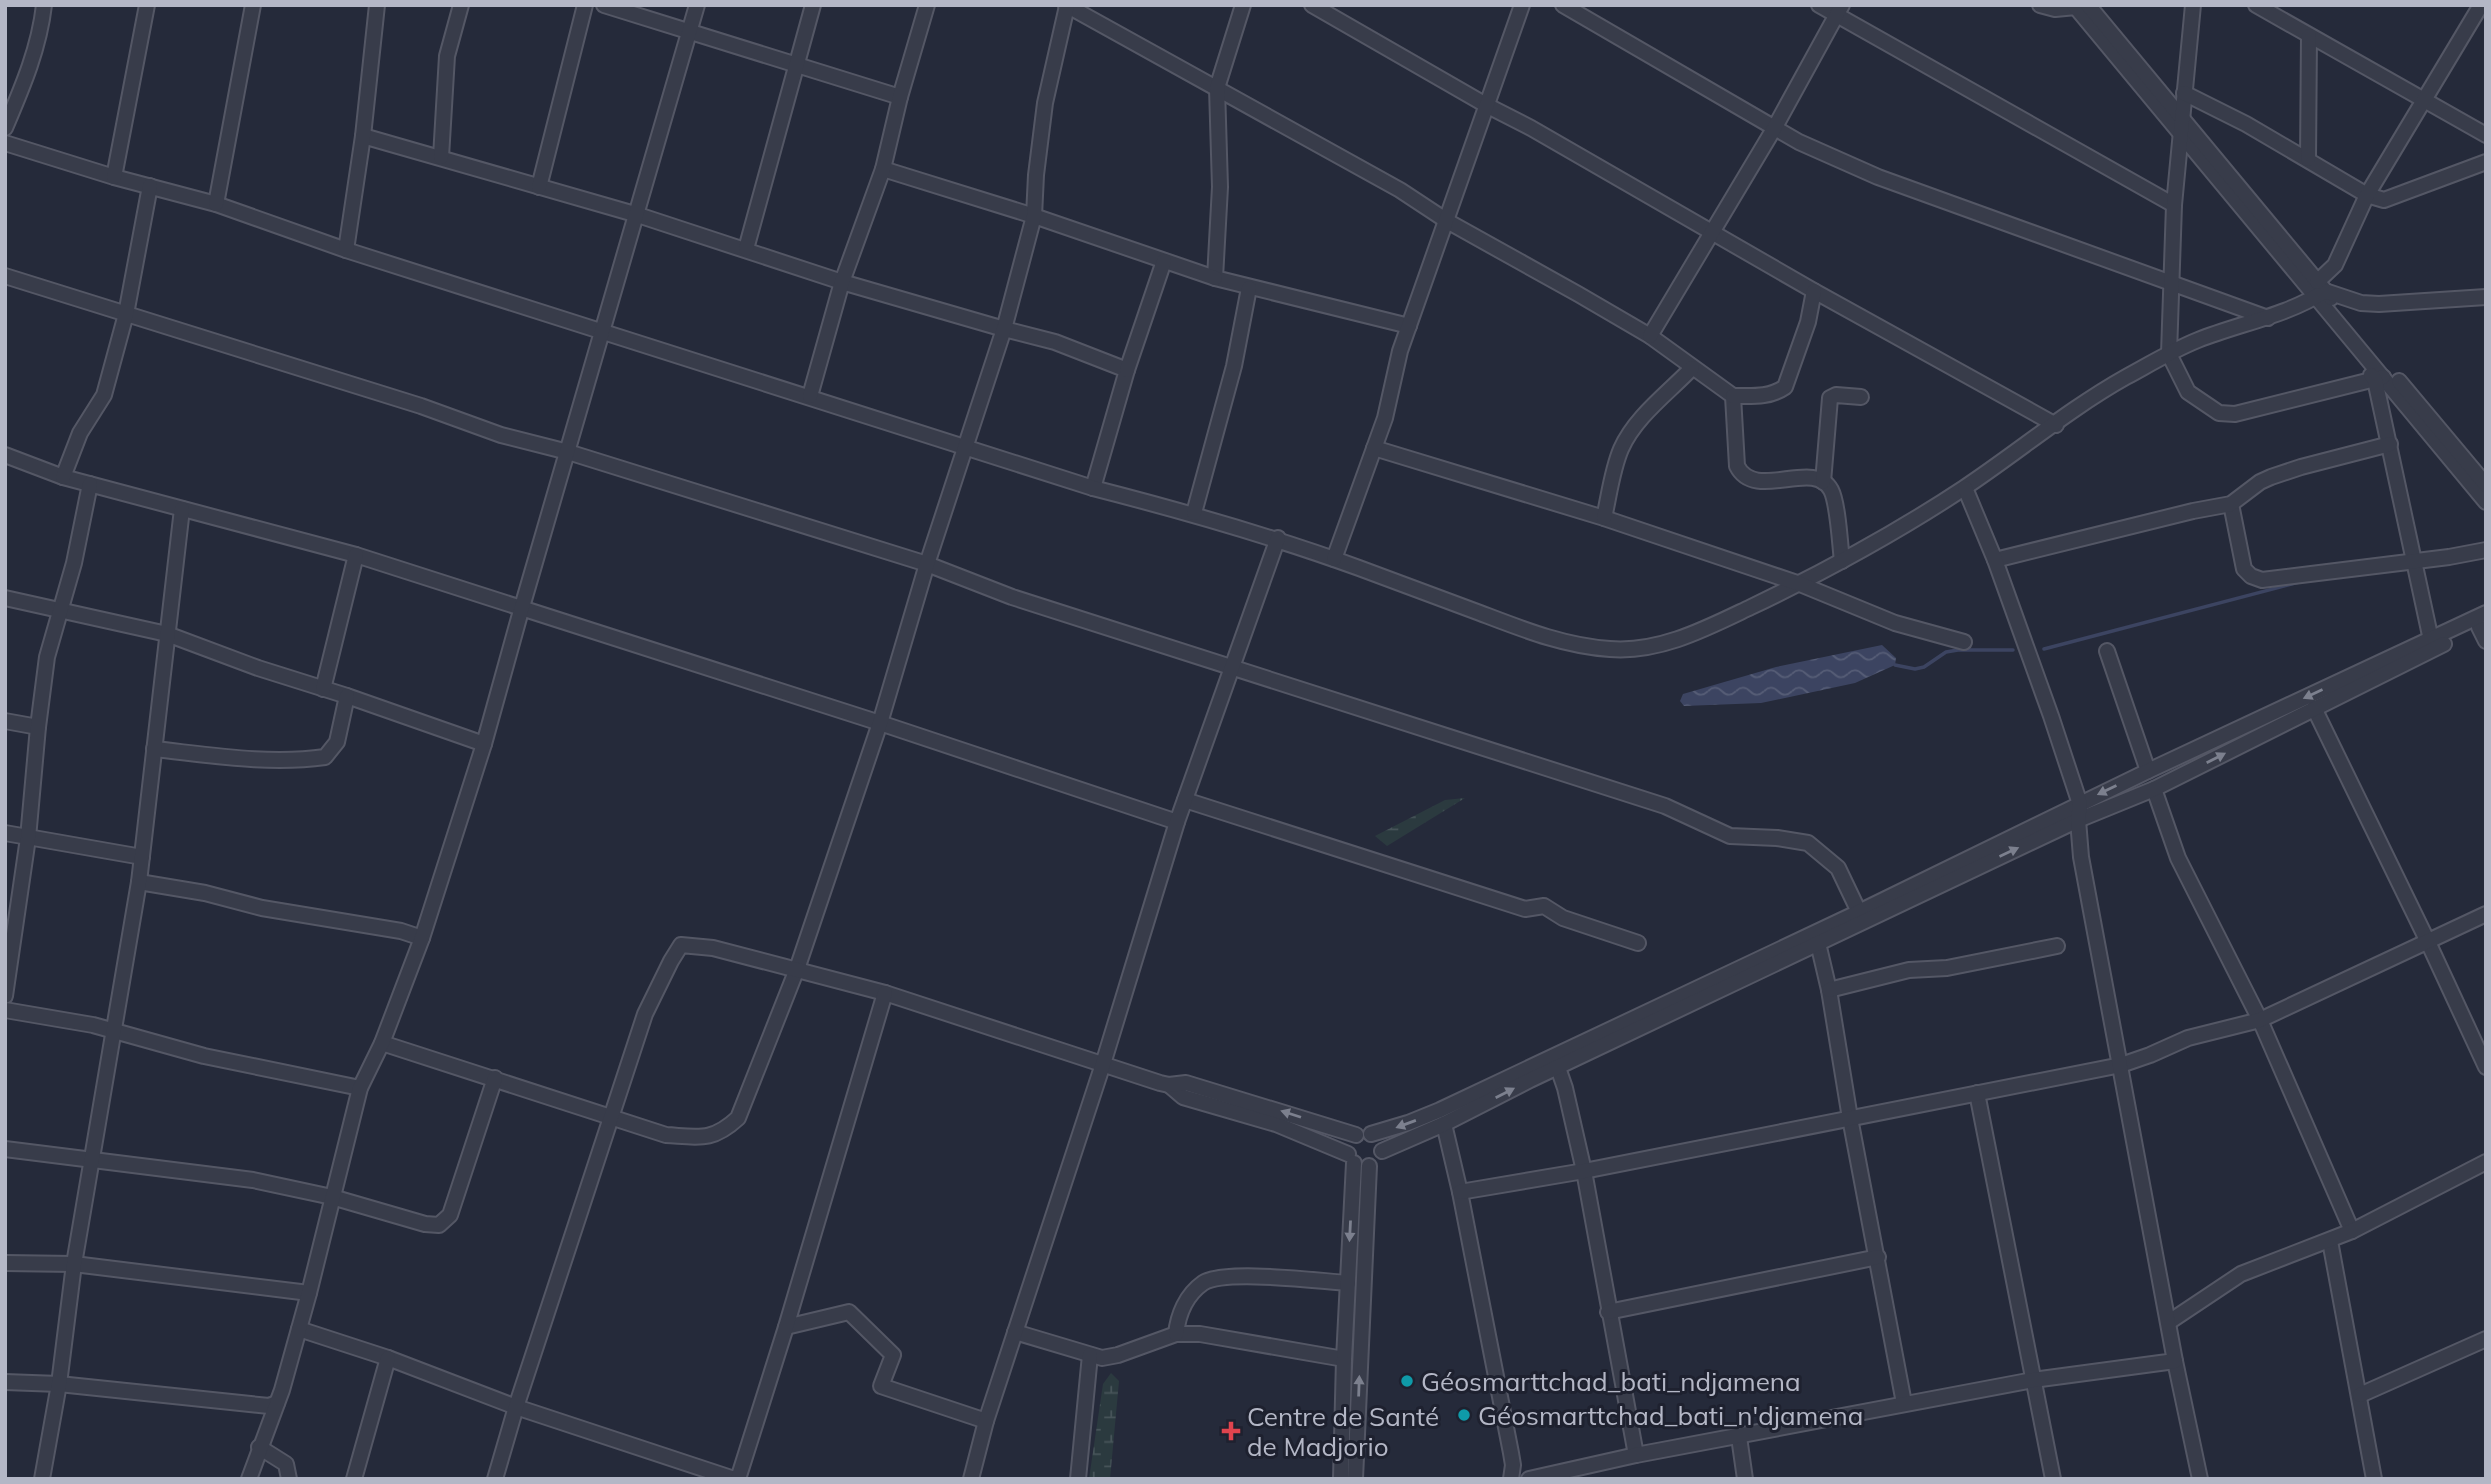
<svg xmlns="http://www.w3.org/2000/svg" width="2491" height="1484" font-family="Mulish,sans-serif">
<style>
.wetland{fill:url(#wetland-marsh)}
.water{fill:url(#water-waves)}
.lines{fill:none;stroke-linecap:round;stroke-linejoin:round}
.stream{stroke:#3c4461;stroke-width:3.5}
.minor-casing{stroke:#545765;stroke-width:18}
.minor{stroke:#383c4a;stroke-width:14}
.oneway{fill:#7c808e}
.culture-dot{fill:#0f9aa8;stroke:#1e212f;stroke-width:2.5}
.health-dot{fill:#e0444e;stroke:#1e212f;stroke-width:2.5}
.labels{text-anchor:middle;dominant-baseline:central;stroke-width:6;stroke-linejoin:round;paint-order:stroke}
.poi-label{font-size:26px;fill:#b4b7c6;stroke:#1e212f;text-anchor:start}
</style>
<defs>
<pattern id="wetland-marsh" width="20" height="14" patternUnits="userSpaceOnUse" patternTransform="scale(1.75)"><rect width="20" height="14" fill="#2b3a3f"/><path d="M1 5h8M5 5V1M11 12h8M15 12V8" fill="none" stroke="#475459"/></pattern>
<pattern id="water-waves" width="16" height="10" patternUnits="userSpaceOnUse" patternTransform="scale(1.75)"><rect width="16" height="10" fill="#3c4461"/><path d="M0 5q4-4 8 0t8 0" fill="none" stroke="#565d76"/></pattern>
</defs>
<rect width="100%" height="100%" fill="#252a3a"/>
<g class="wetland">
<path d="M 1465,798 L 1387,846 L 1375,836 L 1445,800 Z"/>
<path d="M 1111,1373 L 1119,1381 L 1110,1479 L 1089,1479 L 1103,1384 Z"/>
</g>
<path class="water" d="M 1882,645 L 1896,658 L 1895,665 L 1855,683 L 1761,703 L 1684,706 L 1680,701 L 1683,694 L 1776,667 Z"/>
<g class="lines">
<g class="stream">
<path d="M 2044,649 L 2303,581"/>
<path d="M 1895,665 L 1915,669 L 1924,667 L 1946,652 L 1958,650 L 2013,650"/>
</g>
<defs>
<g id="minor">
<path d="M 604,5 L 900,97"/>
<path d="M 1066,5 L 1400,190 L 1447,221 L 1578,294 L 1650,336 L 1733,396 L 1737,466 C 1755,502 1814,458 1831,490 C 1838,503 1840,545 1842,561"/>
<path d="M 1243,5 L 1217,88 L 1220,187 L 1215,278 L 1409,326"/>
<path d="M 1312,5 L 1486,105 L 1531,128 L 1814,291 L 2056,425"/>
<path d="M 1563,5 L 1799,142 L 1878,177 L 2268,318"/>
<path d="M 1819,5 L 2174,205"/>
<path d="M 2040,5 L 2055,9 L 2076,7"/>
<path d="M 2074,5 L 2486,502"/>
<path d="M 2088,5 L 2331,298"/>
<path d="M 2193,5 L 2174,205 L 2169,354 L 2188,392 L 2219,413 L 2235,414 L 2383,377"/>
<path d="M 2256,5 L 2486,135"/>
<path d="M 2184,93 L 2246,124 L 2367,195 L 2384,200 L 2486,162"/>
<path d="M 5,128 C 22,88 39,49 44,5"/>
<path d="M 363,136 L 638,215 L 842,282 L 1004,329 L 1055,342 L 1127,370 L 1093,488"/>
<path d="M 5,143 L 114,177 L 216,204 L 346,250 L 1093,488 C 1183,511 1271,536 1359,568 C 1399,583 1439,598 1480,613 C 1522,629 1564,646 1610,649 C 1660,653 1707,628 1751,607 C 1824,572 1896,533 1964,488 C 2018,452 2069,409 2126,377 C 2150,364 2173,350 2198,340 C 2241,323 2286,316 2325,291 L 2361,303 L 2379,304 L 2486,297"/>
<path d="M 441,157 L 447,56 L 461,5"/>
<path d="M 2308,159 L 2309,36"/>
<path d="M 883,169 L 1034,216 L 1215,278"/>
<path d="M 114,177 L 147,5"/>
<path d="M 539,187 L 585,5"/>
<path d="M 216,204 L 253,5"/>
<path d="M 746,249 L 813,5"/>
<path d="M 346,250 L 363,136 L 377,5"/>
<path d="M 5,276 L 421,406 L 501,435 L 568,452 L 927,564 L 1012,597 L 1665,806 L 1730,836 L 1777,838 L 1808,843 L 1838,868 L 1859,912"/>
<path d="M 2317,282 L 2335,265 L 2367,195 L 2481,5"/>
<path d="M 1650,336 L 1775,127 L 1842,5"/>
<path d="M 1127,370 L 1164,261"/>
<path d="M 2371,375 L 2375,380 L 2431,640"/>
<path d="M 2399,381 L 2486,485"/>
<path d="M 810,396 L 842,282 L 883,169 L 900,97 L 927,5"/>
<path d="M 1733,396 C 1752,396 1769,398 1785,387 L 1808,322 L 1814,291"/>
<path d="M 1374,448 L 1604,518 L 1800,584 L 1895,623 L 1964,642"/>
<path d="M 5,455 L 63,477 L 356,555 L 880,723 L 1177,822"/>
<path d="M 63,477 L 80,433 L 104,395 L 126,314 L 150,186"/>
<path d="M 1823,482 L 1830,398 L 1836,395 L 1861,397"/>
<path d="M 2231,504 L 2244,569 L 2251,576 L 2262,580 L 2449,557 L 2486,550"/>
<path d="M 1194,513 L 1234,366 L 1249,288"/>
<path d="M 1604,518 C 1609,496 1612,470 1621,449 C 1635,417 1668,393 1692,368"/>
<path d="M 1334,559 L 1385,418 L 1400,351 L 1522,5"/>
<path d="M 1995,560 L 2193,511 L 2231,504 L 2260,482 L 2271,477 L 2301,467 L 2390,444"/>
<path d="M 5,598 L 167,634 L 258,668 L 347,696 L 484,744"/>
<path d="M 2479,627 L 2486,641"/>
<path d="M 2107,651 L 2148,771"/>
<path d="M 323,689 L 356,555"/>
<path d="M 2314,708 L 2428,942 L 2486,1067"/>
<path d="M 5,721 L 38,727"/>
<path d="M 154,749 C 210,755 269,765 325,757 L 337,742 L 347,696"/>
<path d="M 2154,789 L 2178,858 L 2260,1020 L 2352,1231"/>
<path d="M 1185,800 L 1525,909 L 1544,906 L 1563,918 L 1638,943"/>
<path d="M 5,833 L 142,857"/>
<path d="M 139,882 L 205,893 L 262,908 L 401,931 L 422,938"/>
<path d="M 1818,943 L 1829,990 L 1850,1118 L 1904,1403"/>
<path d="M 1829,990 L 1909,970 L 1947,968 L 2057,946"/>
<path d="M 5,996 L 28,838 L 38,727 L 47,657 L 74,563 L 90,484"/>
<path d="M 5,1010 L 93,1025 L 204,1056 L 360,1088"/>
<path d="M 382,1043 L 666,1135 C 699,1137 712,1142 738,1118 L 797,969 L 880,723 L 927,564 L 1004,329 L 1034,216 L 1036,175 L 1045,103 L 1067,6"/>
<path d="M 1555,1059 L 1565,1088 L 1584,1171 L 1636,1455"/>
<path d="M 1169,1085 L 1183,1097 L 1276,1124 L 1348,1154"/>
<path d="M 1977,1093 L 2053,1479"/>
<path d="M 1444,1124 L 1460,1192 L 1511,1453 L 1513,1465 L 1511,1479"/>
<path d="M 1371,1134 L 1408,1123 L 1440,1110 L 1859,912 L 2148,771 L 2486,613"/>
<path d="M 5,1149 L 253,1180 L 332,1197 L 425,1224 L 439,1225 L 450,1215 L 495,1078"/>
<path d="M 1382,1151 L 1444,1124 L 1530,1080 L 2078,820 L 2154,789 L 2444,644"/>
<path d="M 1460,1192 L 1584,1171 L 2121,1065 L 2150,1055 L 2188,1038 L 2260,1020 L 2486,914"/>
<path d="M 2330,1241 L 2374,1479"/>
<path d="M 5,1263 L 74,1264 L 309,1293"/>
<path d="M 1608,1312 L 1878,1257"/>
<path d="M 2169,1322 L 2241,1274 L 2352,1231 L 2486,1162"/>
<path d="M 786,1327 L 849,1312 L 893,1355 L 881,1386 L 986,1421"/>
<path d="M 299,1329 L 388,1358 L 516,1407 L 734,1479"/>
<path d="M 1015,1332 L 1102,1358 L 1118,1355 L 1176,1334 L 1200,1334 L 1344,1359"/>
<path d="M 1176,1334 C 1178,1315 1186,1295 1203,1283 C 1225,1269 1317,1281 1348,1283"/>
<path d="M 2175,1361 L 2200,1479"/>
<path d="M 5,1382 L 59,1384 L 269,1406 L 277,1403"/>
<path d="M 2360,1395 L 2486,1339"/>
<path d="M 1739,1437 L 1745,1479"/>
<path d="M 259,1447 L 286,1464 L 289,1479"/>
<path d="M 42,1479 L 59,1384 L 74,1264 L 139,882 L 182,509"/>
<path d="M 249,1479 L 282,1390 L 309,1293 L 360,1088 L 382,1043 L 422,938 L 484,744 L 522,607 L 697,5"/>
<path d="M 354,1479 L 388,1358"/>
<path d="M 495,1479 L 516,1407 L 645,1014 L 671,961 L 681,945 L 713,948 L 885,993 L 1160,1083 L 1169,1085 L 1186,1083 L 1356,1135"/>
<path d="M 738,1479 L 786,1327 L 885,993"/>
<path d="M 971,1479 L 986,1421 L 1103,1064 L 1177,822 L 1278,538"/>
<path d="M 1078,1479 L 1090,1355"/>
<path d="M 1341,1479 L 1344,1359 L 1354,1163"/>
<path d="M 1355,1479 L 1369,1166"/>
<path d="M 1529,1479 L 1636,1455 L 2033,1380 L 2175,1361 L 2081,857 L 2078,820 L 2080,804 L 2051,716 L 1995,560 L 1965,488"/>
</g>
</defs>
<use href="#minor" class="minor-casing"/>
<use href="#minor" class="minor"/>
</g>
<defs><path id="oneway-solid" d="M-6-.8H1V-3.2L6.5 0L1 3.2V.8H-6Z" transform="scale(1.75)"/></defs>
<g class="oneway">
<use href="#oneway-solid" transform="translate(2313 694) rotate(155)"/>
<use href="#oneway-solid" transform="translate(2216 758) rotate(-27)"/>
<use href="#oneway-solid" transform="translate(2107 790) rotate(154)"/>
<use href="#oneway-solid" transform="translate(2009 852) rotate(-25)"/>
<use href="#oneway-solid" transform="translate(1505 1093) rotate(-27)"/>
<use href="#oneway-solid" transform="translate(1291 1114) rotate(-162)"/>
<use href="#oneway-solid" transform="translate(1406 1124) rotate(160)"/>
<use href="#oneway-solid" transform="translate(1350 1231) rotate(93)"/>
<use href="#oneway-solid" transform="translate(1359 1386) rotate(-88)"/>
</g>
<g class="culture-dot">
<circle cx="1407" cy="1381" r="7"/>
<circle cx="1464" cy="1415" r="7"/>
</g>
<path class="health-dot" d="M1227.5 1420.5h7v7h7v7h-7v7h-7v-7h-7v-7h7z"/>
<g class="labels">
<g class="poi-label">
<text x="1421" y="1381">Géosmarttchad_bati_ndjamena</text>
<text x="1478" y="1415">Géosmarttchad_bati_n'djamena</text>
<text x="1247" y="1416">Centre de Santé<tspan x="1247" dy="30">de Madjorio</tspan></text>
</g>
</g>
<rect width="2491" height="1484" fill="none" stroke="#b4b7c6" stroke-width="14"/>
</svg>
